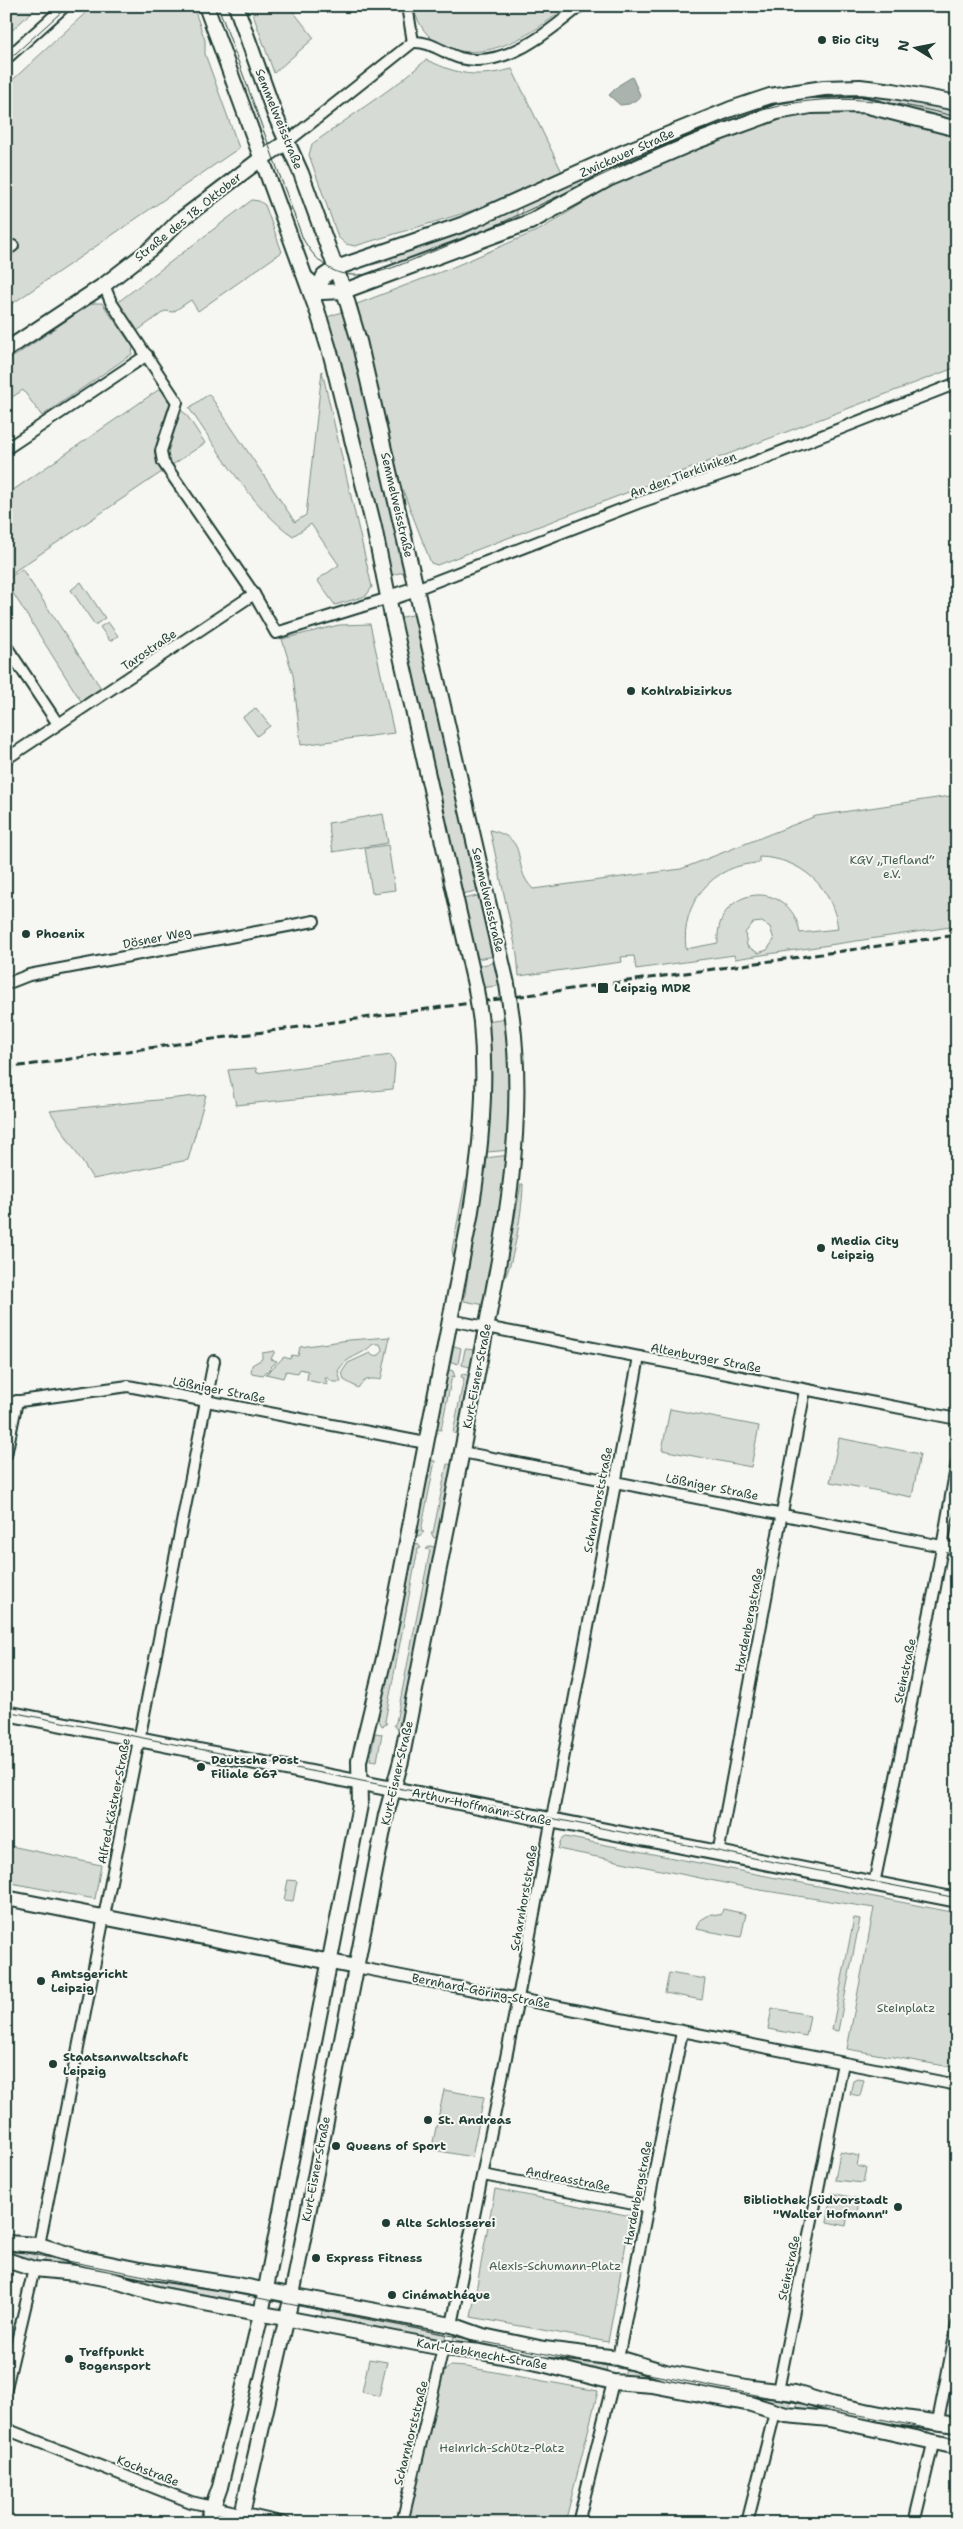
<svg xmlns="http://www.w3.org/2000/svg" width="963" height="2529" font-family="'Shantell Sans',sans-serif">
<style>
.green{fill:#d6dbd6;stroke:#7a8c85;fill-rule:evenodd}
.water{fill:#aab3ae;stroke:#72847d}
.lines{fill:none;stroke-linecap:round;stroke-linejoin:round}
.street-casing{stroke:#1f3d34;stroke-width:14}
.secondary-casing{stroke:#1f3d34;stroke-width:18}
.street{stroke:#f6f6f2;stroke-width:10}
.secondary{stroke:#f6f6f2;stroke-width:14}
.tram{stroke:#1f3d34;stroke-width:1}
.rail{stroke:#1f3d34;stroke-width:3;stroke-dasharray:8 4;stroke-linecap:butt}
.secondary-bridge-casing{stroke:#1f3d34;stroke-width:18;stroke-linecap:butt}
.secondary-bridge{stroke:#f6f6f2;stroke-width:14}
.poi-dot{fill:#1f3d34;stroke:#f6f6f2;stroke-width:2}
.labels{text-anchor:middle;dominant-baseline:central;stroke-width:4;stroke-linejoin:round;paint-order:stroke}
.poi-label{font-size:12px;font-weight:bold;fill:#1f3d34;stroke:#f6f6f2;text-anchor:start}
.street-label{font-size:12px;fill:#1f3d34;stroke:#f6f6f2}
.park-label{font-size:12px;fill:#445d54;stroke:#f6f6f2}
</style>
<rect width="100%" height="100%" fill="#f6f6f2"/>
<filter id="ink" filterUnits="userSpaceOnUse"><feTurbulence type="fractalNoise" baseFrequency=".02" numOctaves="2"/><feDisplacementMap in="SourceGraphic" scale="10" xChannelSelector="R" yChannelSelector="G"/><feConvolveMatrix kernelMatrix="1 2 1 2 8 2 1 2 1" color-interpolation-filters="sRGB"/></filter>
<g filter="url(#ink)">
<g class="green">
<path d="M 6,6 L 38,6 L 6,36 Z"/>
<path d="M 93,6 L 193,6 L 205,40 L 205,54 L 239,148 L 6,308 L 6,86 Z"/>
<path d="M 250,6 L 289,6 L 314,38 L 274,73 Z"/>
<path d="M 413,6 L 567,6 C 535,34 477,70 435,41 C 424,34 416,19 413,6 Z"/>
<path d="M 426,60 C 435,63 444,68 452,70 C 473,77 492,74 512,69 L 563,174 L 514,198 L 355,246 L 346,244 L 338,237 L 309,155 L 312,144 L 401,81 Z"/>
<path d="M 863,92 L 957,108 L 957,124 L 904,109 L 782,108 L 532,218 L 529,214 L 522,216 L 521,204 L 681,134 L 787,97 Z"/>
<path d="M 812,110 L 867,111 L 957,137 L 957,367 L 437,565 L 431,563 L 400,483 L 357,304 L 451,268 L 541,229 L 635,171 L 749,126 Z"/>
<path d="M 252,200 L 259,201 L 265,205 L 282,252 L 198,311 L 191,300 L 173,312 L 165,311 L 137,331 L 118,302 Z"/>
<path d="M 508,210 L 510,213 L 517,210 L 517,220 L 395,268 L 392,260 L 358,268 Z"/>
<path d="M 92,303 L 102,303 L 133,347 L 132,354 L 42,416 L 23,390 L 6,401 L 6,362 Z"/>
<path d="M 344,311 L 407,571 L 392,575 L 325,318 Z"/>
<path d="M 322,371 L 372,587 L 366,596 L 335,605 L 317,580 L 339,565 L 311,524 L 293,536 C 254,510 216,447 189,408 L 209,394 L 295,522 L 306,515 Z"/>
<path d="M 161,388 L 168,401 L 186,414 L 205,443 L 6,577 L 6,495 Z"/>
<path d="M 22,569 L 101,688 L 81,701 L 6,582 L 6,580 Z"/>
<path d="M 81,582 L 105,618 L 95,625 L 71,590 Z"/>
<path d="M 417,614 L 481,890 L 462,894 L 398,618 Z"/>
<path d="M 108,622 L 118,636 L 110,641 L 100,627 Z"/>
<path d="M 370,624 L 394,733 L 301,745 L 293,675 L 282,639 L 339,625 Z"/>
<path d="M 256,708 L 270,726 L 257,736 L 243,717 Z"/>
<path d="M 957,795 L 957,926 L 735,959 L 734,955 L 636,969 L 634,956 L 621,957 L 622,962 L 519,976 L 517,954 L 490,830 C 533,840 509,865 533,889 L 681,869 L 816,816 ZM 759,857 C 801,858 833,887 838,929 L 800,933 C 791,877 714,885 718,943 L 686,949 C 680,903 713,864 759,863 ZM 762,922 L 770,927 L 774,940 L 767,950 L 758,953 L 747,946 L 745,933 L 753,923 Z"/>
<path d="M 383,814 L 388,843 L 333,852 L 328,823 Z"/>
<path d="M 388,845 L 395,890 L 372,893 L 365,848 Z"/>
<path d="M 482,895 L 495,956 L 476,959 L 463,899 Z"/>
<path d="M 497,962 L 501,985 L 482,988 L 477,966 Z"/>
<path d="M 507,1018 L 511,1047 L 511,1150 L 487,1152 L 485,1152 L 486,1021 Z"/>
<path d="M 391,1055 L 395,1064 L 393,1089 L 236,1105 L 228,1070 L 256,1068 L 257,1073 Z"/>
<path d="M 206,1095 L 188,1160 L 93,1179 L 50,1111 Z"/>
<path d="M 510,1155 L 485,1305 L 464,1301 L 485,1158 Z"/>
<path d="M 469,1176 L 454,1260 L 452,1250 L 465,1183 Z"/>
<path d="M 521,1184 L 523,1184 C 523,1206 514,1263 503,1282 Z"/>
<path d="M 390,1337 L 381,1380 C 371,1378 364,1378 358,1388 L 344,1380 L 342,1372 L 348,1363 L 370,1353 L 373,1356 L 379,1355 L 383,1351 L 380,1344 L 373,1344 C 361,1357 347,1355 338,1371 L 341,1382 L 333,1382 L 327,1378 L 325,1378 L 328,1385 L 307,1380 L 308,1371 L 300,1369 L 298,1373 L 286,1371 L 283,1378 L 266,1374 L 284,1357 L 290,1359 L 292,1355 L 298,1356 L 300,1347 L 349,1340 Z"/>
<path d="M 451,1345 L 461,1348 L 458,1364 L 449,1361 Z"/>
<path d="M 465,1349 L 476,1350 L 470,1367 L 462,1365 Z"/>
<path d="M 275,1351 L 271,1359 L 277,1361 L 263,1375 L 251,1373 L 252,1365 L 262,1359 L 262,1353 Z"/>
<path d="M 447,1369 L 453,1371 L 455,1377 L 452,1376 L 441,1430 L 434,1429 Z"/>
<path d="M 462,1374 L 468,1375 L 470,1382 L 460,1434 L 453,1433 L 464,1378 L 461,1377 Z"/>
<path d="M 670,1409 L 759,1426 L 751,1467 L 662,1450 Z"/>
<path d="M 839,1438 L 920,1454 L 912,1497 L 830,1482 Z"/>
<path d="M 428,1460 L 435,1461 L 421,1531 L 424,1532 L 419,1536 L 415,1535 Z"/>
<path d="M 447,1464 L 454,1465 L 440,1536 L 434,1538 L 431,1533 L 433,1533 Z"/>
<path d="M 417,1543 L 421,1548 L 418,1549 L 385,1721 L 387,1724 L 382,1726 L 378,1719 L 411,1549 Z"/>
<path d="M 430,1546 L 438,1548 L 402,1729 L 398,1730 L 394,1725 L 396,1722 L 430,1550 L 426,1549 Z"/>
<path d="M 375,1733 L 382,1734 L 377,1761 L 370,1760 Z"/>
<path d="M 565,1837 L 957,1913 L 957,2068 L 847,2049 L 874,1908 L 754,1889 L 558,1849 L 561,1840 Z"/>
<path d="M 6,1845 L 101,1865 L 95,1899 L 6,1882 Z"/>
<path d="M 288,1880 L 297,1881 L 293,1901 L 284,1900 Z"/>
<path d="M 723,1909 L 746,1914 L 741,1937 L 696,1929 L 699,1921 L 711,1914 L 721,1915 Z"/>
<path d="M 854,1918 L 860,1919 L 838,2031 L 832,2030 Z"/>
<path d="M 669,1973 L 705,1979 L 702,2000 L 665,1993 Z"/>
<path d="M 772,2008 L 810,2015 L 806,2036 L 768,2029 Z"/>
<path d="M 857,2079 L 864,2080 L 860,2096 L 850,2094 L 853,2081 Z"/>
<path d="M 444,2090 L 484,2097 L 472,2157 L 434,2150 L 433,2142 Z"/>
<path d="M 840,2152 L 859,2156 L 857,2166 L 866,2168 L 863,2183 L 835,2180 Z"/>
<path d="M 495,2189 L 631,2216 L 608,2342 L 471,2317 Z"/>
<path d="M 832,2193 L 859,2199 L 857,2215 L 848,2214 L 846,2226 L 827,2222 Z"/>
<path d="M 6,2247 L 38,2253 L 36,2262 L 6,2256 Z"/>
<path d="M 46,2255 L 230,2290 L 228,2299 L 44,2263 Z"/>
<path d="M 322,2310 L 446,2334 L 444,2342 L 321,2318 Z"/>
<path d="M 464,2334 L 608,2359 L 605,2378 L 453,2344 L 454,2335 L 463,2337 Z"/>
<path d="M 369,2359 L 387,2362 L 379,2396 L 362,2392 Z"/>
<path d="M 627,2363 L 791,2399 L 789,2409 L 623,2381 Z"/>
<path d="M 450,2366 L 467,2367 L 598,2391 L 565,2523 L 407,2523 L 442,2374 Z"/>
<path d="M 797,2401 L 865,2414 L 930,2422 L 926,2440 L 796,2410 Z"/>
</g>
<path class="water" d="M 632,77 L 641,97 L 629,104 L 620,105 L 609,95 L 619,85 Z"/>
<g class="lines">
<defs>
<g id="street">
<path d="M 407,6 L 413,42"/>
<path d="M 413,42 C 431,41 443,53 460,58 C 504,69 548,33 580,6"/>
<path d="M 6,59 L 65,6"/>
<path d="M 287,142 L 413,42"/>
<path d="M 6,250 L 13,246"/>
<path d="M 104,285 L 111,302 L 177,402 L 161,451 L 163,462 L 254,594 L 276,633 L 389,598"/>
<path d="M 6,449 L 147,355"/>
<path d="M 416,589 L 638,503 L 737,469 L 957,383"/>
<path d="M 6,646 L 58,724"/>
<path d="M 6,759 L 254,594"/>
<path d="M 6,984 L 29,975 L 314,921"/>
<path d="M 450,1320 L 957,1419"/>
<path d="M 6,1403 L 128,1386 L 426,1443"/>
<path d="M 462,1452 L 957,1549"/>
<path d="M 6,1455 L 17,1401"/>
<path d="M 718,1854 L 805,1390"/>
<path d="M 874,1884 L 935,1587 L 957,1462"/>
<path d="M 356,1967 L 957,2085"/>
<path d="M 483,2175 L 649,2207"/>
<path d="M 39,2245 L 214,1361"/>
<path d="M 452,2325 L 518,1998 L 639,1357"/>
<path d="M 618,2358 L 682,2032"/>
<path d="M 6,2388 L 34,2269"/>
<path d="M 778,2391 L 843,2063"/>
<path d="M 938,2421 L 957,2325"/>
<path d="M 6,2429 L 191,2502 L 285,2523"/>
<path d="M 402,2523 L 443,2348"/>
<path d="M 578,2523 L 613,2382"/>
<path d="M 747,2523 L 775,2412"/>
<path d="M 914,2523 L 933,2444"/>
</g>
<g id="secondary">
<path d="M 206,6 L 318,313 L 332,359 L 374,527 L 392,616 L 476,989"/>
<path d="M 236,6 L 275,115 L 301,173 L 344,291 L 359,341 L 507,984"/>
<path d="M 306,278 L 322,292 L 344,291 L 530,222 L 608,179 L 697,141 L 777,112 L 811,106 L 864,105 L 957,129"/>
<path d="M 314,298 L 324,276 L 336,268 L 464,224 L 627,151 L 731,109 L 770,96 L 824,88 L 860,87 L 893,91 L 957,103"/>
<path d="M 6,350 L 104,285 L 153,247 L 179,221 L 262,158 L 287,142"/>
<path d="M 389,598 L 416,589"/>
<path d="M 6,1713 L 957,1900"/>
<path d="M 6,1898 L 356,1967"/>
<path d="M 6,2243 L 39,2245 L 81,2258 L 140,2270 L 237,2285 L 418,2319 L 452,2325 L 483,2336 L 544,2349 L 618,2358 L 665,2372 L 752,2388 L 795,2393 L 831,2404 L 896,2417 L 957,2425"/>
<path d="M 6,2260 L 34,2269 L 76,2273 L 109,2279 L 157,2294 L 443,2348 L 481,2352 L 542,2364 L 613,2382 L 652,2385 L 751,2404 L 786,2415 L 829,2419 L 957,2447"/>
<path d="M 207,2523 L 220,2487 L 261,2314 L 360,1805 L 359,1761 L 386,1650 L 470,1217 C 481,1151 487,1089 481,1022"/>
<path d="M 240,2523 L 292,2295 L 386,1815 L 401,1761 C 425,1636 450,1511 475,1385 C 498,1264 528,1142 512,1018"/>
</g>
</defs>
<use href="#street" class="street-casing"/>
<use href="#secondary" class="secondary-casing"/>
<use href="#street" class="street"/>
<use href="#secondary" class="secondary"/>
<g class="tram">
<path d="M 218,6 L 303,239 C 314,258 329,274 352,275 C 383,276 414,258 442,248 C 528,214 608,169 693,135 C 720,125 747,113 775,107 C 837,92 896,101 957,117"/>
<path d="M 6,62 L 68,6"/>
<path d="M 6,1711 L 957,1898"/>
<path d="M 6,2249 L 957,2434"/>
</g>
<path class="rail" d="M 6,1068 L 957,935"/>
<defs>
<g id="secondary-bridge">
<path d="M 507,984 L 512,1018"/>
<path d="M 476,989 L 481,1022"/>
</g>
</defs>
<use href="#secondary-bridge" class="secondary-bridge-casing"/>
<use href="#secondary-bridge" class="secondary-bridge"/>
</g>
</g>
<g class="poi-dot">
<circle cx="822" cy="40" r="5"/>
<circle cx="631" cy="691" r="5"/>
<circle cx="26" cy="934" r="5"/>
<rect x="597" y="982" width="12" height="12" rx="2.5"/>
<circle cx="821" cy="1248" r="5"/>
<circle cx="201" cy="1767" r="5"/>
<circle cx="41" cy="1981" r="5"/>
<circle cx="53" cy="2064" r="5"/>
<circle cx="428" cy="2120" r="5"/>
<circle cx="336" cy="2146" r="5"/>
<circle cx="898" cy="2207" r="5"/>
<circle cx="386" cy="2223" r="5"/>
<circle cx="316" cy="2258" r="5"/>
<circle cx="392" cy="2295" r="5"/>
<circle cx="69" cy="2359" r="5"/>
</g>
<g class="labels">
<g class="poi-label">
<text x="832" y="40">Bio City</text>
<text x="641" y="691">Kohlrabizirkus</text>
<text x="36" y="934">Phoenix</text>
<text x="614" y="988">Leipzig MDR</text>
<text x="831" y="1241">Media City<tspan x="831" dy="14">Leipzig</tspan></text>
<text x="211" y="1760">Deutsche Post<tspan x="211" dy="14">Filiale 667</tspan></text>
<text x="51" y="1974">Amtsgericht<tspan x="51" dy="14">Leipzig</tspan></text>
<text x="63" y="2057">Staatsanwaltschaft<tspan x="63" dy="14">Leipzig</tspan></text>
<text x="438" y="2120">St. Andreas</text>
<text x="346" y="2146">Queens of Sport</text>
<text x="888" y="2200" text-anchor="end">Bibliothek Südvorstadt<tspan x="888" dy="14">"Walter Hofmann"</tspan></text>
<text x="396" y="2223">Alte Schlosserei</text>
<text x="326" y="2258">Express Fitness</text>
<text x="402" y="2295">Cinémathéque</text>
<text x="79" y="2352">Treffpunkt<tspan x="79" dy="14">Bogensport</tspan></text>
</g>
<g class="street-label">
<text transform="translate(279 119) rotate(68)">Semmelweisstraße</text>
<text transform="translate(627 153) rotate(-24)">Zwickauer Straße</text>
<text transform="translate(188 217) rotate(-39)">Straße des 18. Oktober</text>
<text transform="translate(683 475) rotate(-20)">An den Tierkliniken</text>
<text transform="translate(397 505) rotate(77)">Semmelweisstraße</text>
<text transform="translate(149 650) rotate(-34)">Tarostraße</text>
<text transform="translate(488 900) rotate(77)">Semmelweisstraße</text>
<text transform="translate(157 938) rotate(-11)">Dösner Weg</text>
<text transform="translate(706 1358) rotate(11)">Altenburger Straße</text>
<text transform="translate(477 1376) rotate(-79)">Kurt-Eisner-Straße</text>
<text transform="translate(219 1390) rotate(11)">Lößniger Straße</text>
<text transform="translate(712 1487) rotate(11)">Lößniger Straße</text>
<text transform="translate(598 1500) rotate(-79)">Scharnhorststraße</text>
<text transform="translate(749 1620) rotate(-79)">Hardenbergstraße</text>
<text transform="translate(905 1671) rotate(-78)">Steinstraße</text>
<text transform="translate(397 1773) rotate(-77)">Kurt-Eisner-Straße</text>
<text transform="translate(114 1801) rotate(-79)">Alfred-Kästner-Straße</text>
<text transform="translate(482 1807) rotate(12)">Arthur-Hoffmann-Straße</text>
<text transform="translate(524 1898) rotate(-80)">Scharnhorststraße</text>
<text transform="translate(481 1991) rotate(11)">Bernhard-Göring-Straße</text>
<text transform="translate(316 2169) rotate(-79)">Kurt-Eisner-Straße</text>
<text transform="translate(568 2179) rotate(11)">Andreasstraße</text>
<text transform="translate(638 2193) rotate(-79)">Hardenbergstraße</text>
<text transform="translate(789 2268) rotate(-78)">Steinstraße</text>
<text transform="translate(482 2354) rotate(10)">Karl-Liebknecht-Straße</text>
<text transform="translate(411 2433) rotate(-76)">Scharnhorststraße</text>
<text transform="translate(148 2471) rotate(21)">Kochstraße</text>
</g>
<g class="park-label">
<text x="892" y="860">KGV „Tiefland“<tspan x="892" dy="14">e.V.</tspan></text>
<text x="906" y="2008">Steinplatz</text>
<text x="555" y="2266">Alexis-Schumann-Platz</text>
<text x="502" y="2448">Heinrich-Schütz-Platz</text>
</g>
</g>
<rect width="963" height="2529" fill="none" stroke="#f6f6f2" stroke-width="25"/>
<rect x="12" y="12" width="938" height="2504" fill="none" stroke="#1f3d34" stroke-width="2" filter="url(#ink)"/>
<g transform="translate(916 48) rotate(280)" stroke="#f6f6f2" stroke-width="4" paint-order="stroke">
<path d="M0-4L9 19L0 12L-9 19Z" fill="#1f3d34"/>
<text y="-8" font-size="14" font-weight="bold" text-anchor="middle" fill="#1f3d34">N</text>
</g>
</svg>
